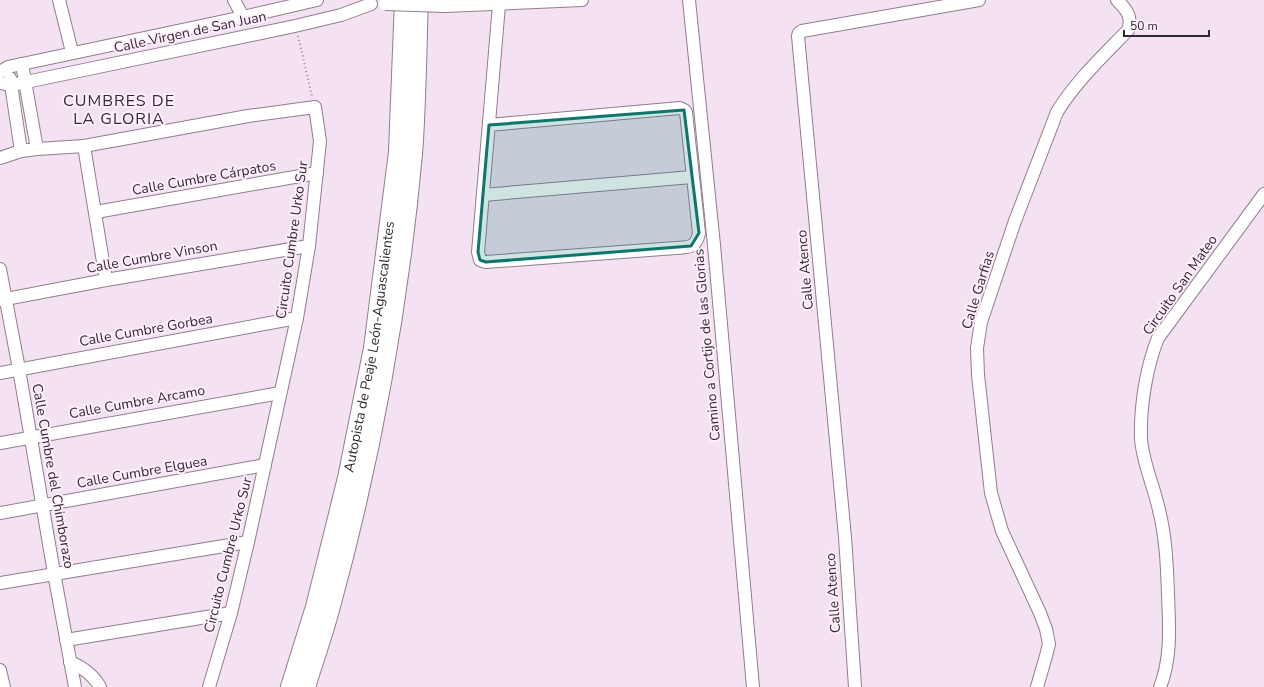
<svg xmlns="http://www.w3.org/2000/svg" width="1264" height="687" font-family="'Nunito Sans',sans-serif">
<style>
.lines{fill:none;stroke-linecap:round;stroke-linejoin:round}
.minor-casing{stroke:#907e8e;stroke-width:14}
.highway-casing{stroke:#907e8e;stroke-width:20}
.path{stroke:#938691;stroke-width:2;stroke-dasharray:1 3;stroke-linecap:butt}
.minor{stroke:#fff;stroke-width:12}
.highway{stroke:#fff;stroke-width:18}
.minor-bridge-casing{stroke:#907e8e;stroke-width:14;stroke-linecap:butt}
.minor-bridge{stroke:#fff;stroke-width:12}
.marked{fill:#0f766e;fill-opacity:0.2;stroke:#0f766e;stroke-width:3;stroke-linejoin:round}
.labels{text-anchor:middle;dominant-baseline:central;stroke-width:4;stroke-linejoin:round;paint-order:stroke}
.street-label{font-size:14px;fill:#322b31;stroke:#ffeffd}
.quarter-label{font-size:16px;letter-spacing:1px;fill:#322b31;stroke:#ffeffd}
</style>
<rect width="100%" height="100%" fill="#f4e1f2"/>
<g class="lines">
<defs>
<g id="minor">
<path d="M 59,0 L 72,52"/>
<path d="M 234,0 L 243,17"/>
<path d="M 689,0 L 714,245 L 753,687"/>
<path d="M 445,6 L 582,0"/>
<path d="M 22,64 L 37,149"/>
<path d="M 0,72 L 8,67 L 22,64 L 243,17 L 317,0"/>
<path d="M 10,78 L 21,151"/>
<path d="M 0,83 L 11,85 L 26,82 L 295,26 L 341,15 L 371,4"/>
<path d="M 489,125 L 680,108 L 684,110 L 686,112 L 699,233 C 696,248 689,247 676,248 L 486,262 L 480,260 L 478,252 L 499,5"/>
<path d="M 84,146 L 106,280"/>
<path d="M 0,158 L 21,151 L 37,149 L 84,146 L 248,116 L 315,107 L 320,141 L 309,246 L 297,318 L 248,542 L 231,613 L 209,687"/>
<path d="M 483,195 L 692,177"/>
<path d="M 96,212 L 317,173"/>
<path d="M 0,269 L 19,369 L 54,573 L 75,687"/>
<path d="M 0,300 L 106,280 L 309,246"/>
<path d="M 0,373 L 297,318"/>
<path d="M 0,443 L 280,393"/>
<path d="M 0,513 L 265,465"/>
<path d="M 0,583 L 248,542"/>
<path d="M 66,640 L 231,613"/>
<path d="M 70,662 C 82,667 94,676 100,687"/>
<path d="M 0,670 L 4,687"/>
<path d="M 855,687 L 845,537 L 798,36 L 799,33 L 802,31 L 979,0"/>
<path d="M 1037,687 L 1046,656 L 1049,644 L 1046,629 L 1040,613 L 1002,531 L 991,493 L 978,375 L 977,348 L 981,322 L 1015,221 L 1057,112 C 1076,81 1103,56 1128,30 C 1133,17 1126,9 1117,0"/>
<path d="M 1160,687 C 1172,657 1169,625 1168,594 C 1167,565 1166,538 1159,510 C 1154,486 1143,464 1141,439 C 1140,407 1146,368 1158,338 L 1264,194"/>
</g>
<g id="highway">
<path id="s1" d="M 290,687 L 315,607 L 347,478 L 373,348 L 398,152 L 404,0"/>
<path d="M 306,687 C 314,661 323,636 330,610 C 371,461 399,308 413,154 C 417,103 417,51 419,0"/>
</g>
</defs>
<use href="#minor" class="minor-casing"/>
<use href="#highway" class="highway-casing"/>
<path class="path" d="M 298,36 L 312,96"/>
<use href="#minor" class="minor"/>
<use href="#highway" class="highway"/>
<defs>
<path id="minor-bridge" d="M 385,4 L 445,6"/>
</defs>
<use href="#minor-bridge" class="minor-bridge-casing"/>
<use href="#minor-bridge" class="minor-bridge"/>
</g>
<path class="marked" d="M 684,110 L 699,233 L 691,246 L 486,262 L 480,260 L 478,252 L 489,125 Z"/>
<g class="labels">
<g class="street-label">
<text transform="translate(190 32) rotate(-12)">Calle Virgen de San Juan</text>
<text transform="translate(204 178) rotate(-10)">Calle Cumbre Cárpatos</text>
<text transform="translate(292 240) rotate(-82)">Circuito Cumbre Urko Sur</text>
<text transform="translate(152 257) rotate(-10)">Calle Cumbre Vinson</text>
<text transform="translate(805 270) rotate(-95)">Calle Atenco</text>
<text transform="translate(1180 285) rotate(-55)">Circuito San Mateo</text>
<text transform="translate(978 290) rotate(-73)">Calle Garfias</text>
<text transform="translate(146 330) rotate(-10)">Calle Cumbre Gorbea</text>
<text transform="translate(707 345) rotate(-95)">Camino a Cortijo de las Glorias</text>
<text stroke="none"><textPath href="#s1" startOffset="350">Autopista de Peaje León-Aguascalientes</textPath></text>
<text transform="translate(137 402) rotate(-10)">Calle Cumbre Arcamo</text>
<text transform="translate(142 472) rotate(-10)">Calle Cumbre Elguea</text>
<text transform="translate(53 476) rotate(80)">Calle Cumbre del Chimborazo</text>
<text transform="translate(228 555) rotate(-76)">Circuito Cumbre Urko Sur</text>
<text transform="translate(833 593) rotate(-94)">Calle Atenco</text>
</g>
<g class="quarter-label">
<text x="119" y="101">CUMBRES DE<tspan x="119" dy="18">LA GLORIA</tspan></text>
</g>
</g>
<path d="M1124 30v6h85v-6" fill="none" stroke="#322b31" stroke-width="2"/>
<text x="1130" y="30" font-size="12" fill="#322b31" stroke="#ffeffd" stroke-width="3" paint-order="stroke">50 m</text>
</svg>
